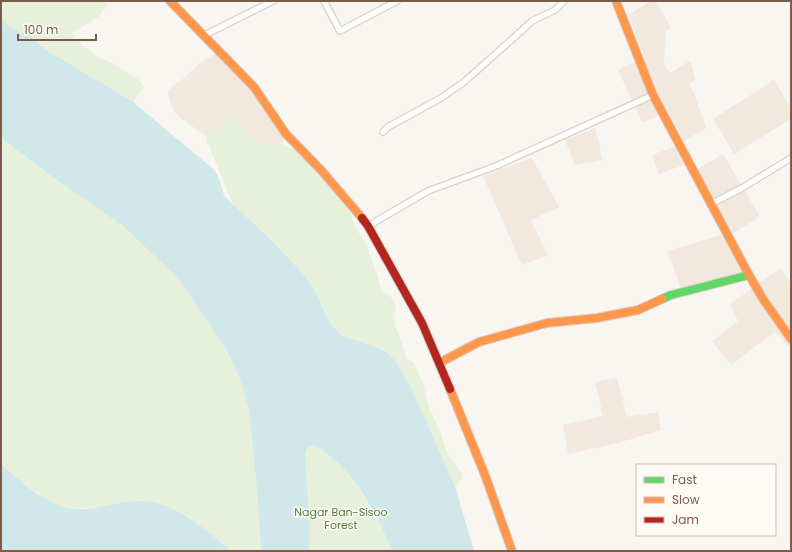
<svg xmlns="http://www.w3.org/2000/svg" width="792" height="552" font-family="Poppins,sans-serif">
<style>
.residential{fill:#f2e8de}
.green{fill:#e7f0db}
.water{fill:#d0e8ea}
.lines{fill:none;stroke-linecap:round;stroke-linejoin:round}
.street-casing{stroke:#d7d1cb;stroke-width:8}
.fast-casing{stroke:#d9d2cb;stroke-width:10}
.slow-casing{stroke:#d9d2cb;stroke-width:10}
.jam-casing{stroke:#d9d2cb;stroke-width:10}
.street{stroke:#fefefd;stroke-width:5.5}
.fast{stroke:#63d668;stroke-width:8}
.slow{stroke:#ff974d;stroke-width:8}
.jam{stroke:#b3261e;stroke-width:8}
.labels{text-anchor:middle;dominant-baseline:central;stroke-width:3;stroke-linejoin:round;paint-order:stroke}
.park-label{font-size:11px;fill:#537a41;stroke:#fffaf3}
</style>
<rect width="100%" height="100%" fill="#f9f5f0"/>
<g class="residential">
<path d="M 651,1 L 656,1 L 671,28 L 666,31 L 664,64 L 670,73 L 690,61 L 696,79 L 689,84 L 693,91 L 706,128 L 684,141 L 669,112 L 642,122 L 618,70 L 645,57 L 628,15 Z"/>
<path d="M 223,51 L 229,54 L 254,83 L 281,133 L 284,138 L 282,144 L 269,144 L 259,142 L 253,138 L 241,124 L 238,117 L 235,115 L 207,137 L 182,119 L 174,111 L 169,99 L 168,92 L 172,87 L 184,78 L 200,63 L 219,52 Z"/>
<path d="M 774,80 L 791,108 L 791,119 L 734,154 L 713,119 Z"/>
<path d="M 595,128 L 603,160 L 575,165 L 565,140 Z"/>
<path d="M 676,146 L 684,165 L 659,174 L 652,155 Z"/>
<path d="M 723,154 L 760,217 L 731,234 L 696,170 Z"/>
<path d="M 532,158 L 559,207 L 531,220 L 548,255 L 522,265 L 483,176 Z"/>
<path d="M 721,235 L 745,273 L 745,278 L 684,296 L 667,251 Z"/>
<path d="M 781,268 L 791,284 L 791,343 L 788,346 L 775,332 L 731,365 L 712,341 L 738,321 L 730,304 Z"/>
<path d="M 617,378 L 627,417 L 658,412 L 661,430 L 618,443 L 568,454 L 563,425 L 603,416 L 595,382 Z"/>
</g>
<g class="green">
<path d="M 1,1 L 105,1 L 107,5 C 101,19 84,25 72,33 L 85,48 L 91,51 L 96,56 L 114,64 L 139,80 L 144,87 L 133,102 L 46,50 L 33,39 L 1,21 Z"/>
<path d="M 235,115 L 238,117 L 241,124 L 253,138 L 259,142 L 269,144 L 282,144 L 293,149 L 324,179 L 351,214 L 355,227 L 366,244 L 378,277 L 381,290 L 391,297 L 393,301 L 396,308 L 394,314 L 395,325 L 407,359 L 414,363 L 424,386 L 429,408 L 439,429 L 445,447 L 450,457 L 460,471 L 462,478 L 455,486 L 411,387 L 395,360 L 338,332 L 330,323 L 313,287 L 304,275 L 272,241 L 234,207 L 206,139 L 211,133 Z"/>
<path d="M 1,138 L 57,180 L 123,226 L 178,278 L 226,349 L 240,379 L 249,410 L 258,501 L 261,551 L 231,551 L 188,516 L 100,507 L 75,509 L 61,506 L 45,499 L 19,480 L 1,464 Z"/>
<path d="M 311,445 C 343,449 380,523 392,551 L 309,551 L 310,527 L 305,454 L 307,448 Z"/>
</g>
<g class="water">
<path d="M 1,21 L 33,39 L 46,50 L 133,102 L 212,168 L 218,176 L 224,195 L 229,201 L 272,241 L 304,275 L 313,287 L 330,323 L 338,332 L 346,337 L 381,349 L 395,360 L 411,387 L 455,486 L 474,551 L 392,551 C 378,517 357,476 328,454 C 322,450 318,446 312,445 L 307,448 L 305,454 L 310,527 L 309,551 L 261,551 L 258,501 L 249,410 L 240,379 L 226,349 L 178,278 L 123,226 L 57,180 L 1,138 Z"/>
<path d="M 1,464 C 20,481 49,508 76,509 C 83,510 92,508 100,507 C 117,504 134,499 151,502 C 183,508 207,531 231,551 L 1,551 Z"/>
</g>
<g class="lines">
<defs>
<g id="street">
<path d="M 324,1 L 340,31 L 397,1"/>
<path d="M 205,35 L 273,1"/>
<path d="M 383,132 L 388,127 L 441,98 L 464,82 L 518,34 L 532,21 L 555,10 L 564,1"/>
<path d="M 711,204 L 742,188 L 791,158"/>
<path d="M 368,226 L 428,191 L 496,166 L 653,95"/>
</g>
<path id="fast" d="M 662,299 L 671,295 L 749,275"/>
<g id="slow">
<path d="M 170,1 L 254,87 L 286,134 L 321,170 L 362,218"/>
<path d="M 616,1 L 653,95 L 749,275 L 763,299 L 791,339"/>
<path d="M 439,363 L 479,342 L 547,323 L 597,318 L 638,310 L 662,299"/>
<path d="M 450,389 L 485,475 L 512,551"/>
</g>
<path id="jam" d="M 362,218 L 368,226 L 422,323 L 450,389"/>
</defs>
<use href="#street" class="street-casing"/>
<use href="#fast" class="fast-casing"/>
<use href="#slow" class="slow-casing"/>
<use href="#jam" class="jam-casing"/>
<use href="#street" class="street"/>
<use href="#fast" class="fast"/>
<use href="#slow" class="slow"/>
<use href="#jam" class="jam"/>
</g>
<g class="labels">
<g class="park-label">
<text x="341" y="512">Nagar Ban-Sisoo<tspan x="341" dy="13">Forest</tspan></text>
</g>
</g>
<rect width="792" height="552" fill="none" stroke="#7a5c4d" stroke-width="4"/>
<rect x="636" y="464" width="140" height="72" fill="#fffaf3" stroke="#cabbb1"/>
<rect x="644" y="477" width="20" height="6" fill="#63d668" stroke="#cabbb1"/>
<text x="672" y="484" font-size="12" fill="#7a5c4d">Fast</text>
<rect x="644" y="497" width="20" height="6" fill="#ff974d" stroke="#cabbb1"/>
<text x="672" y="504" font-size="12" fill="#7a5c4d">Slow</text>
<rect x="644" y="517" width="20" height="6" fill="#b3261e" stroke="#cabbb1"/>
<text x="672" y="524" font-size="12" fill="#7a5c4d">Jam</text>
<path d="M18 34v6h78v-6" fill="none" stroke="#7a5c4d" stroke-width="2"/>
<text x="24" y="34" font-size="12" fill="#7a5c4d" stroke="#fffaf3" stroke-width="3" paint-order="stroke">100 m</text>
</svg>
